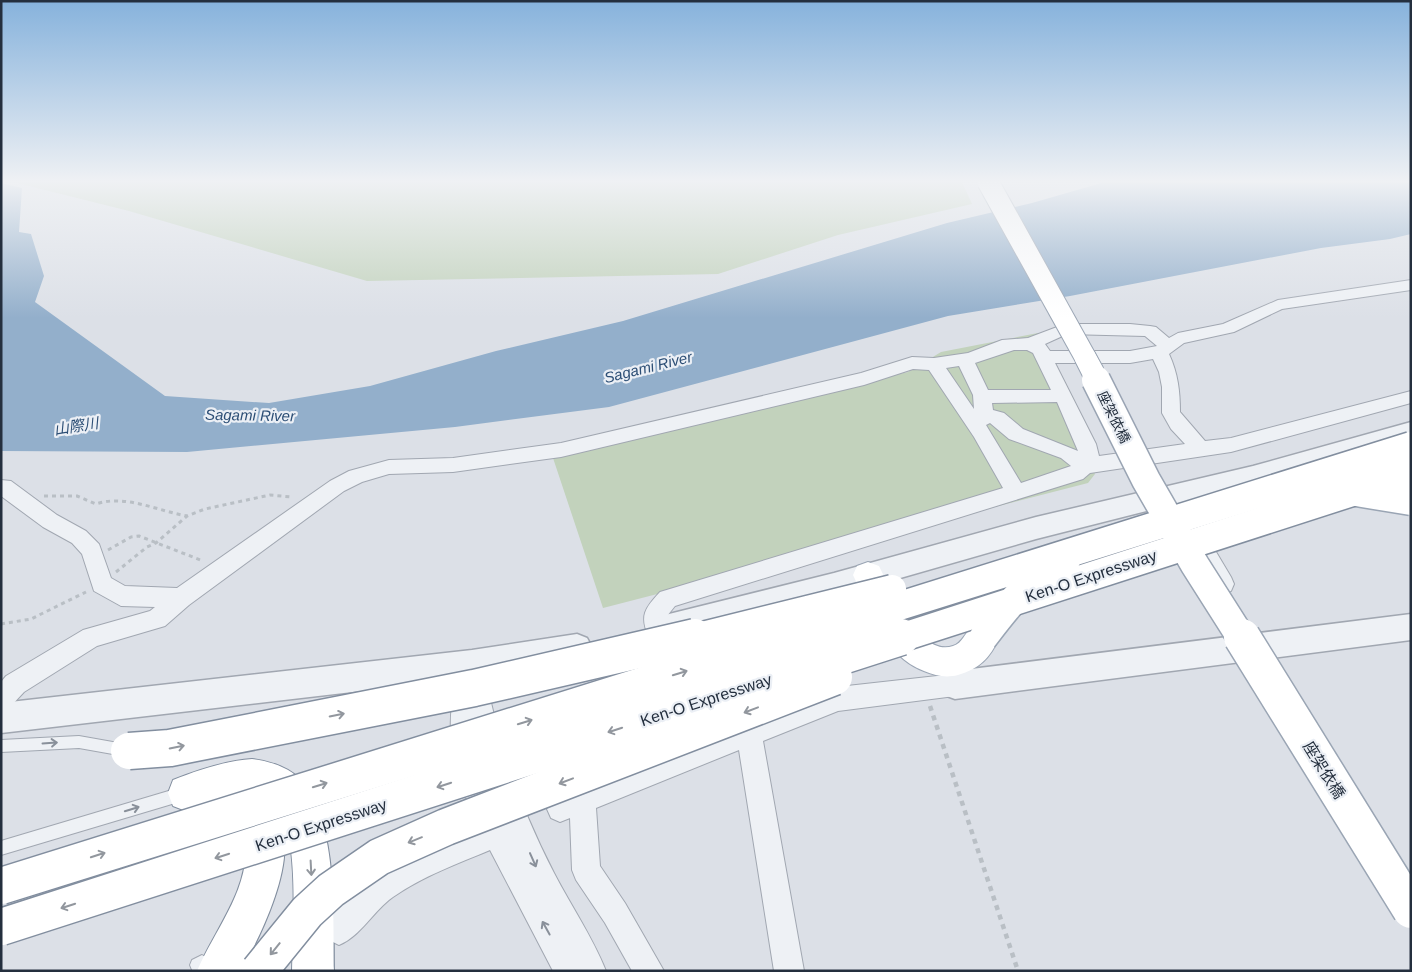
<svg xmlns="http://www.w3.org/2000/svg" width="1412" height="972" font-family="Arial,'Noto Sans JP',sans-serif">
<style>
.green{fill:#c2d2bc}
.water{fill:#93afcb}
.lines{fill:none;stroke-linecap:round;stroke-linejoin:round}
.service-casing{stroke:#a1a7b1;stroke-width:2}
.minor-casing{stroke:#a1a7b1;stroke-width:2}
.tertiary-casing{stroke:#a1a7b1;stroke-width:3}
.primary-casing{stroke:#9aa5b4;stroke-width:2}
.motorway-casing{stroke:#828e9f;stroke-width:2}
.path-far1{stroke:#b9bfc5;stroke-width:3;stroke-dasharray:4 4;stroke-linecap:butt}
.path{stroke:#b9bfc5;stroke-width:4.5;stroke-dasharray:5 5;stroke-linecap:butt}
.service{fill:#eef1f5;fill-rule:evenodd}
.minor{fill:#eef1f5;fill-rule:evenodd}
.tertiary{fill:#eef1f5;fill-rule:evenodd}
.primary{fill:#fff;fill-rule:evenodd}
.motorway{fill:#fff;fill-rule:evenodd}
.primary-bridge-far2-casing{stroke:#9aa5b4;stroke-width:23;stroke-linecap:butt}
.primary-bridge-far1-casing{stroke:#9aa5b4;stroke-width:31;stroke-linecap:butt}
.primary-bridge-casing{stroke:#9aa5b4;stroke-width:39;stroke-linecap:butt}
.motorway-bridge-far1-casing{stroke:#828e9f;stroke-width:31;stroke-linecap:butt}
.motorway-bridge-casing{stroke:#828e9f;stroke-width:39;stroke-linecap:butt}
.primary-bridge-far2{stroke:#fff;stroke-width:21}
.primary-bridge-far1{stroke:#fff;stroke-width:28}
.primary-bridge{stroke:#fff;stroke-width:36}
.motorway-bridge-far1{stroke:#fff;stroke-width:28}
.motorway-bridge{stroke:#fff;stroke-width:36}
.oneway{stroke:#92979e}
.oneway2{stroke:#89909a}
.labels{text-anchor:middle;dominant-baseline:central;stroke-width:4.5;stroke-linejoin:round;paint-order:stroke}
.street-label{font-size:14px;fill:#242f3e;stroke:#ebeff5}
.water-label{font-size:15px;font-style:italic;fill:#2c4e75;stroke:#ebeff5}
.near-street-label{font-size:16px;fill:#242f3e;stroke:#ebeff5}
</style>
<rect width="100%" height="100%" fill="#dce0e7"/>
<g class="green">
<path d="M 13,182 L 962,182 L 972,204 L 838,235 L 718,274 L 367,281 L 129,211 Z"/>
<path d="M 1038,333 L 1095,474 L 1088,483 L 603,608 L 552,455 L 908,372 L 941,352 Z"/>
</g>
<path class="water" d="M 1105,182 L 1411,182 L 1411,234 L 1390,239 L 1321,248 L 1070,296 L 948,316 L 609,407 L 455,427 L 187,452 L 1,451 L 1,183 L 22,188 L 19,232 L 31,234 L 44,276 L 35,302 L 165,396 L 269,403 L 370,386 L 496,351 L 623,321 L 947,223 L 1032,203 Z"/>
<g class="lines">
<defs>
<g id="service">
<path d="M 79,736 L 124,744 L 128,746 L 130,750 L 128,754 L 124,756 L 79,748 L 1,752 L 1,740 Z"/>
<path d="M 182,787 L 187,789 L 189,794 L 187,799 L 182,801 L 1,855 L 1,841 Z"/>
<path d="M 202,955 L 209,959 L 211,964 L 209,969 L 206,971 L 192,970 L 190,965 L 192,960 Z"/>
</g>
<g id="minor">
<path d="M 1411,280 L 1411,290 L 1282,309 L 1234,332 L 1184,343 L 1169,354 C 1178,374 1180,391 1180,412 L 1205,441 L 1231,438 L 1411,391 L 1411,403 L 1231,452 L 1090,473 L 1083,479 L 675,606 L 667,616 L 668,630 L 665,637 L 657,640 L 649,637 C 639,616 645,608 660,592 L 1003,488 L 974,437 L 929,370 L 913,369 L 864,385 L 561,457 L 453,472 L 389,474 L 362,482 L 344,491 L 189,605 L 165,626 L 97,646 L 24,692 L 10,707 L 1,710 L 1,682 L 6,676 L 83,630 L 150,611 L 155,607 L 121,606 L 94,591 L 82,554 L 72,543 L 43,527 L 1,496 L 1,480 L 11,481 L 57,515 L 86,531 L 99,544 L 111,578 L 125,586 L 177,588 L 330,481 L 349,471 L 389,460 L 453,458 L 561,443 L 861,373 L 912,357 L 934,358 L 968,353 L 1002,340 L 1028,338 L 1065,324 L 1130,324 L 1150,326 L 1156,327 L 1169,338 L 1178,333 L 1223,324 L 1278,300 ZM 1067,334 L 1145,336 L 1157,346 L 1130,351 L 1050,351 L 1045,344 ZM 1014,350 L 1027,350 L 1033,353 L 1051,390 L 988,390 L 975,363 ZM 1153,359 L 1159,372 L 1162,387 L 1162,413 L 1171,429 L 1185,444 L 1099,456 L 1096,444 L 1055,363 L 1130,363 ZM 959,366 L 973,395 L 974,409 L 946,368 ZM 1057,402 L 1078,451 L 1023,429 L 1004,413 L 993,410 L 992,403 ZM 990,423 L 1009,439 L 1061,458 L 1071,466 L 1021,483 L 986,425 Z"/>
<path d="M 1193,522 L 1200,525 L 1231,577 L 1234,584 L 1231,591 L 1223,593 L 1215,591 L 1183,531 L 1186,525 Z"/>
<path d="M 474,668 L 482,671 L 486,679 C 499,747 522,811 554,873 C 571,906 592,936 606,971 L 553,971 L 490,850 C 457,864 423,876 393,897 C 374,910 361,936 339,945 L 329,940 L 324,930 C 347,876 428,848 479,828 C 456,784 439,721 461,673 ZM 483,767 L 496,807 L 490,795 Z"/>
<path d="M 955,674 L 964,677 L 967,685 L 964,693 L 955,696 L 838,711 L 763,741 L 804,971 L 774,971 L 739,750 L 596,808 L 600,866 L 625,903 L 664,971 L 632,971 L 605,923 L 576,880 L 572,870 L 570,818 L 560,822 L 551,818 L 547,809 L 551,800 L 838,687 Z"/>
</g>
<g id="tertiary">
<path d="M 1411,422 L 1411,440 L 1253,484 L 1036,539 L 834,597 L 665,641 L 655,637 L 651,628 L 655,619 L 665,615 L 834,573 L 1036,517 L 1253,466 Z"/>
<path d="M 1411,614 L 1411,640 L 955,699 L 944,695 L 940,685 L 944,675 L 955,671 Z"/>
<path d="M 577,634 L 587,638 L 592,647 L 587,656 L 577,660 L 472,678 L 1,733 L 1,703 L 472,650 Z"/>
</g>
<path id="primary" d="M 868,562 L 879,566 C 890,588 920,658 953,646 C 963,643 964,633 972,628 C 975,626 980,625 983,624 L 994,628 L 999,638 C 990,658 979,669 958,675 C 946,678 936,676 924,671 C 884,656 870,610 853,575 L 857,566 Z"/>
<path id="motorway" d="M 252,759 C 270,761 292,768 303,783 C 338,825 333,918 334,971 L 292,971 C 293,931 298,855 284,820 C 281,812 276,807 270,801 C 274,810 280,820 282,829 C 294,868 260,937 241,971 L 197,971 C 215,929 248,892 246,844 C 246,838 246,833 245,828 C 240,817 226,813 221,800 L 186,811 L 173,806 L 168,793 L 173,780 C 198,770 225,761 252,759 Z"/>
</defs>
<use href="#service" class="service-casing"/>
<use href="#minor" class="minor-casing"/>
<use href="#tertiary" class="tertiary-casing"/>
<use href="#primary" class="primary-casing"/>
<use href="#motorway" class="motorway-casing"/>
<g class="path-far1">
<path d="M 44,496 L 77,496 L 96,504 C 125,494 158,511 187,516"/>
<path d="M 108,550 L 131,537 L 139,536 L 203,561"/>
<path d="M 116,572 L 147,547 L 156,543 L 187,516 L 205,509 L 270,495 L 292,497"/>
<path d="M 1,624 L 31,619 L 86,592"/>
</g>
<path class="path" d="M 930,706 L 1018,971"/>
<use href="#service" class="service"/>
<use href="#minor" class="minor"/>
<use href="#tertiary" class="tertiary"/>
<use href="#primary" class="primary"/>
<use href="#motorway" class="motorway"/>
<defs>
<g id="primary-bridge-far2">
<path d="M 988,182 L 1094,373"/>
<path d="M 1085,357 L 1097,381"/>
</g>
<g id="primary-bridge-far1">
<path d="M 1096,380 L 1146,480 L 1195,565 L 1242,639"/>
<path d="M 1350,491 L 1411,501"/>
<path d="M 983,638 C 1007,607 1029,576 1066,560"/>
</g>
<path id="primary-bridge" d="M 1242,637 L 1411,910"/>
<g id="motorway-bridge-far1">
<path d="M 690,639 L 892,589"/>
<path d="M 794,639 L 1411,446"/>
<path d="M 897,639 L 1411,473"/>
</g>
<g id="motorway-bridge">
<path d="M 129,751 L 170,748 L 474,688 L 695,637"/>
<path d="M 1,886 L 798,637"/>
<path d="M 1,927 L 901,637"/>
<path d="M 259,971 L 307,912 L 331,890 L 379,857 L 446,827 L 834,677"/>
</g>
</defs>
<use href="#primary-bridge-far2" class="primary-bridge-far2-casing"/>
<use href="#primary-bridge-far1" class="primary-bridge-far1-casing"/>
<use href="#primary-bridge" class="primary-bridge-casing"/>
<use href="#motorway-bridge-far1" class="motorway-bridge-far1-casing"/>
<use href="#motorway-bridge" class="motorway-bridge-casing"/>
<use href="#primary-bridge-far2" class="primary-bridge-far2"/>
<use href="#primary-bridge-far1" class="primary-bridge-far1"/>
<use href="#primary-bridge" class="primary-bridge"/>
<use href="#motorway-bridge-far1" class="motorway-bridge-far1"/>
<use href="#motorway-bridge" class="motorway-bridge"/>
</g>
<defs><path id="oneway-shaft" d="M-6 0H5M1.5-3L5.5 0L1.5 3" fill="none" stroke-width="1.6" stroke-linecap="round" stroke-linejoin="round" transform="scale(1.25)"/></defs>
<g class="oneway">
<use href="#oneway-shaft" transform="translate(680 673) rotate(-17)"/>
<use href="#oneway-shaft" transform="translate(751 710) rotate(159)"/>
<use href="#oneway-shaft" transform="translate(337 715) rotate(-11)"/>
<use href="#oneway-shaft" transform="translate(525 722) rotate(-17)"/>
<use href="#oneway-shaft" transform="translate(615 730) rotate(162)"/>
<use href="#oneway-shaft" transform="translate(177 747) rotate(-11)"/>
<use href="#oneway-shaft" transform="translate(566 781) rotate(159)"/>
<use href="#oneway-shaft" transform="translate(320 785) rotate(-17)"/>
<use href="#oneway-shaft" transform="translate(444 785) rotate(162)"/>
<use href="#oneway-shaft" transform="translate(415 840) rotate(158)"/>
<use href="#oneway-shaft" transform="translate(98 855) rotate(-18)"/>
<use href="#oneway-shaft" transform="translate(222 856) rotate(162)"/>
<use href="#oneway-shaft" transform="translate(311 868) rotate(87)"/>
<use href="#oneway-shaft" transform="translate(68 906) rotate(162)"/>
<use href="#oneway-shaft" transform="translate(275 949) rotate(129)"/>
</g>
<g class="oneway2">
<use href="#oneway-shaft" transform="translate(50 743) rotate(-4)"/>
<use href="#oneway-shaft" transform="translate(132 809) rotate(-17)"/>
<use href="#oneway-shaft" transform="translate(533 860) rotate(66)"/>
<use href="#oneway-shaft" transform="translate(546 928) rotate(-119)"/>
</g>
<linearGradient id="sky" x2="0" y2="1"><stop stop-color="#86b2dc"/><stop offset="0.57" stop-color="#eff1f4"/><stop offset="1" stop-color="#eff1f4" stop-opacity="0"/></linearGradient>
<rect width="1412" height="318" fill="url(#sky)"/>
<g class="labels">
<g class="street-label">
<text transform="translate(1114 417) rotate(64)">座架依橋</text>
</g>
<g class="water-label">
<text transform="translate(648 367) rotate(-14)">Sagami River</text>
<text transform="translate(250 415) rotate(1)">Sagami River</text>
<text transform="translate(76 426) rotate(-9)">山際川</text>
</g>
<g class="near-street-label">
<text transform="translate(1091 576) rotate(-18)">Ken-O Expressway</text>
<text transform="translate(706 700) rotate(-18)">Ken-O Expressway</text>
<text transform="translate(1324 770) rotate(58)">座架依橋</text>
<text transform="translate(321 825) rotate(-18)">Ken-O Expressway</text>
</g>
</g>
<rect width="1412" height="972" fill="none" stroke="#242f3e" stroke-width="5"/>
</svg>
